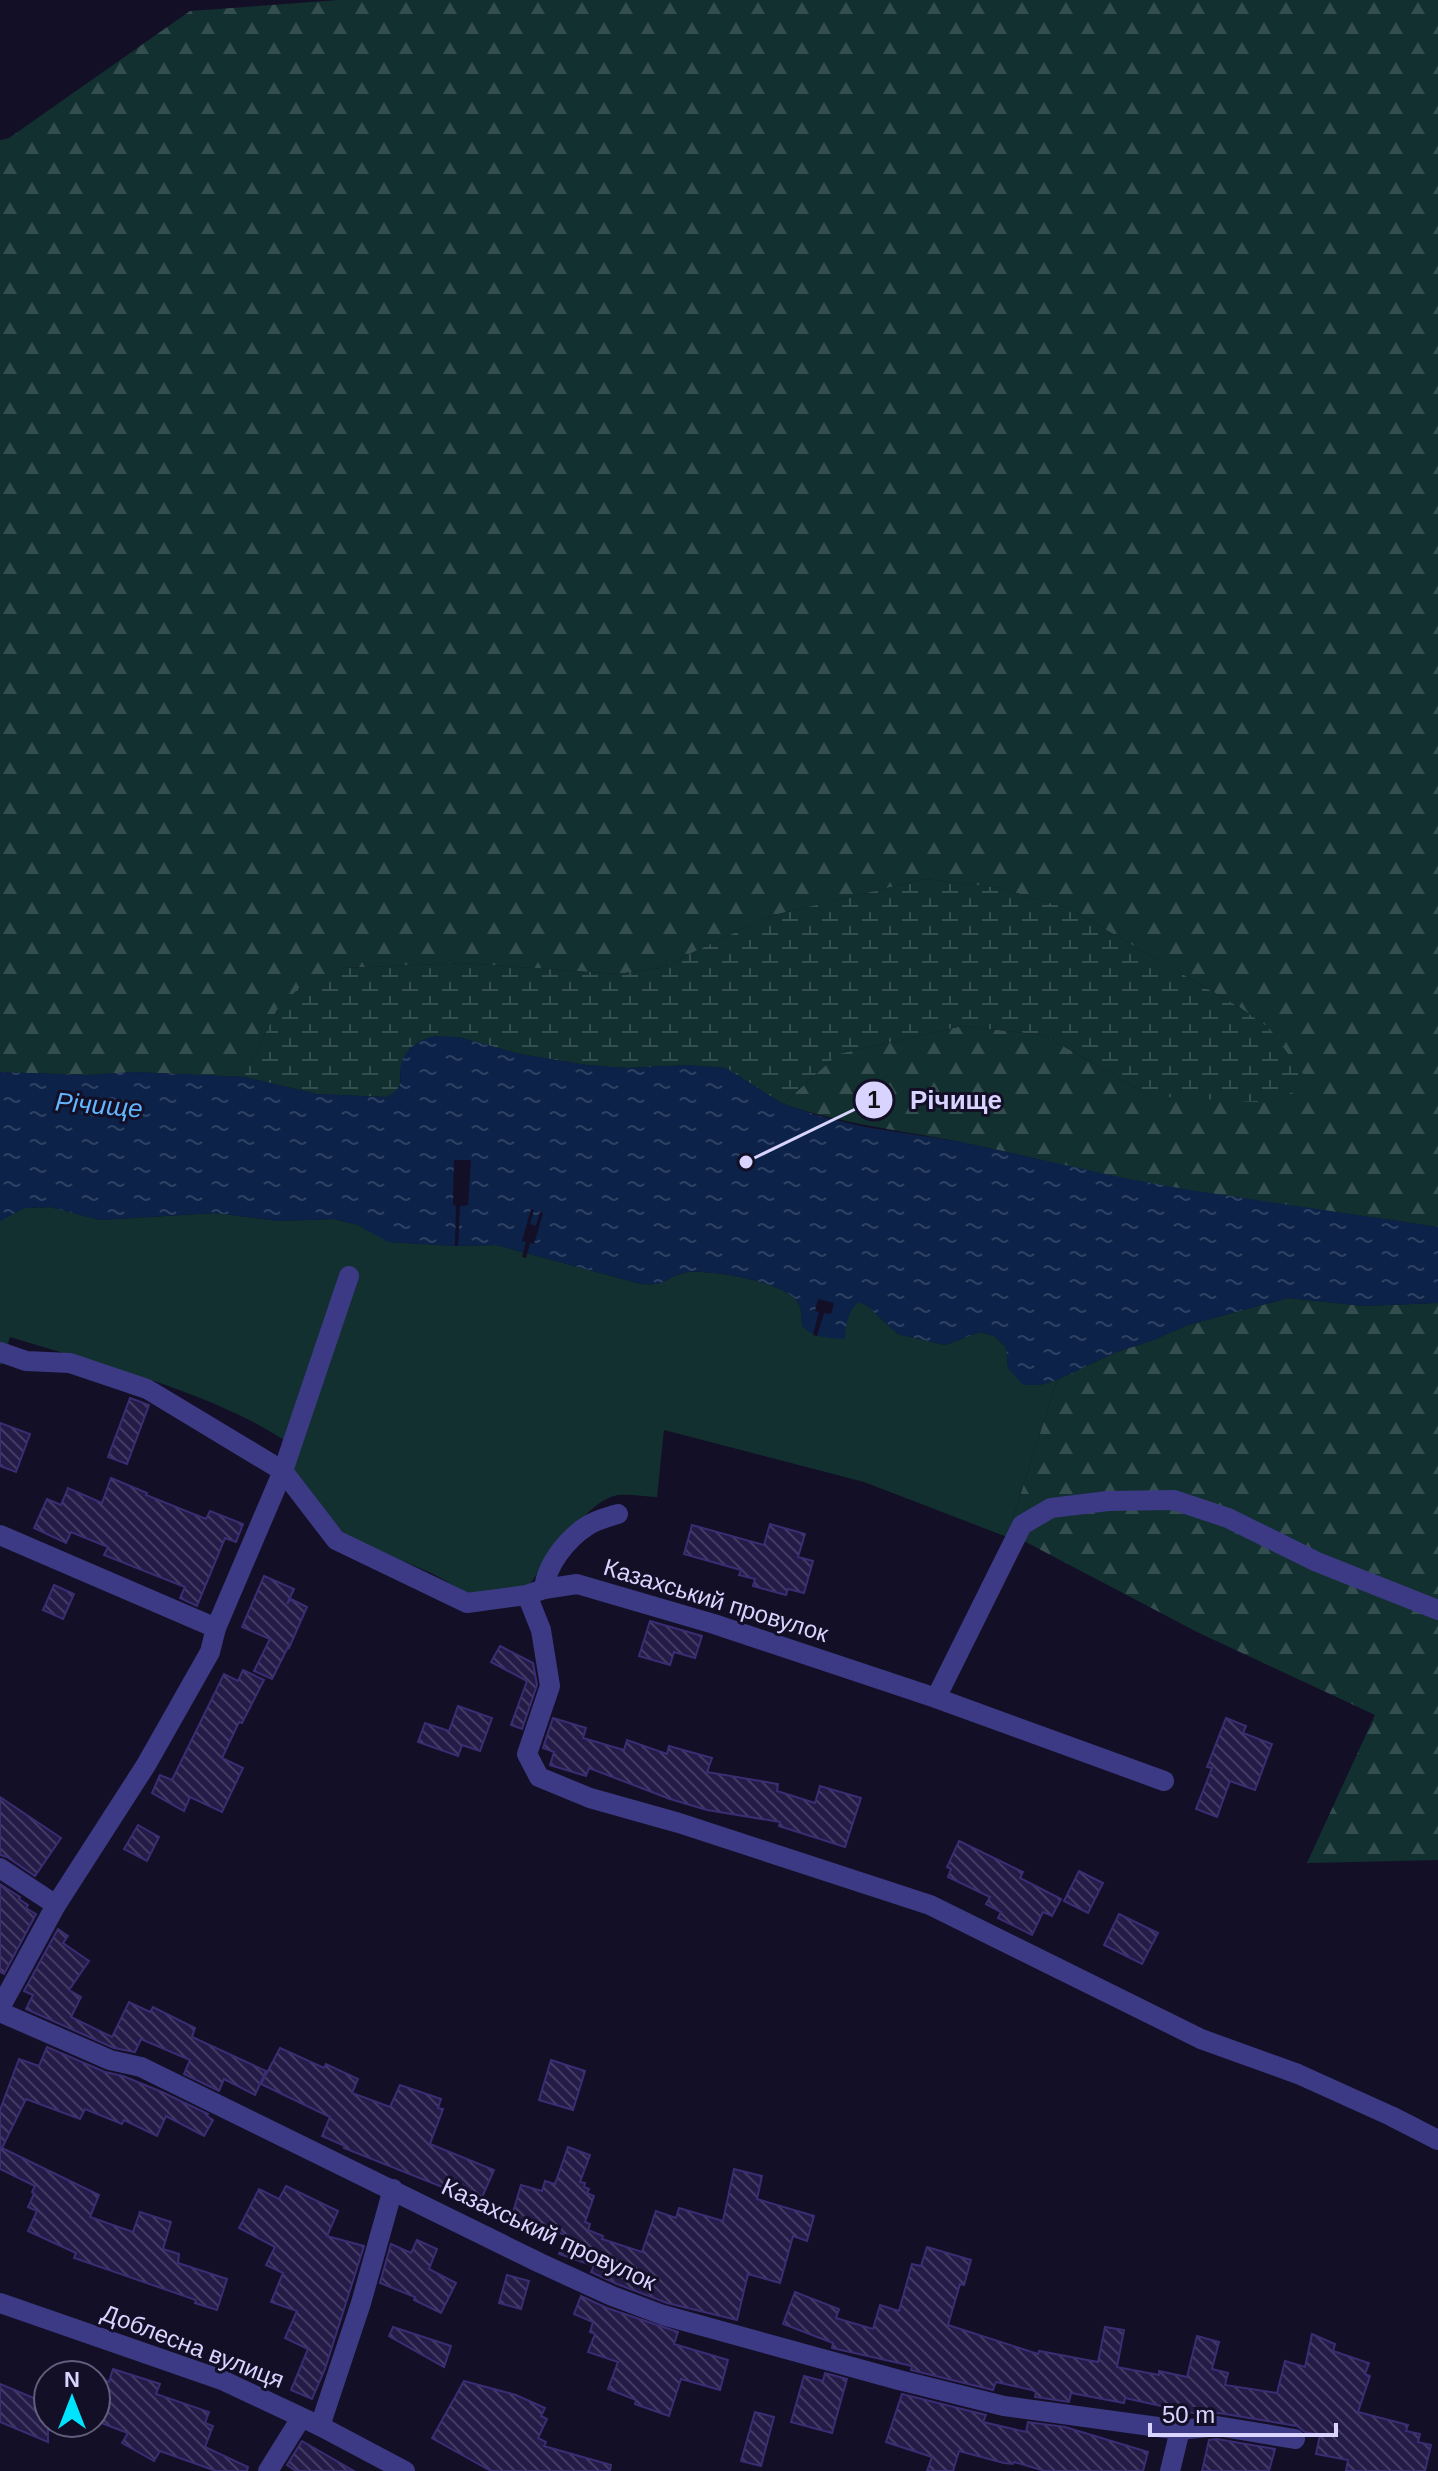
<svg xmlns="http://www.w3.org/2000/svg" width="1438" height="2471" font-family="Helvetica,sans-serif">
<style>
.green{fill:#12302f}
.forest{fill:url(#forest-firs)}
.wetland{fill:url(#wetland-marsh)}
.water{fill:url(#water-ripples)}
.pier{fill:#130f26}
.building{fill:url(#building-back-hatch);stroke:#3b2d73;stroke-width:2}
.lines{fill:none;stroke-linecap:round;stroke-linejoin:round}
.minor{stroke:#3d3a85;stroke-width:20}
.labels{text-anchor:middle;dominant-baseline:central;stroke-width:6;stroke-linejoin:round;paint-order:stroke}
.street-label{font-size:24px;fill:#d9d4ff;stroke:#130f26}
.water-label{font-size:26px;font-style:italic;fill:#62b6ff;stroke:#130f26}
.leader{fill:none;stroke:#d9d4ff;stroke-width:3}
.callout-dot{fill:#d9d4ff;stroke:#130f26;stroke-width:3}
.mark-label{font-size:24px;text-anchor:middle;font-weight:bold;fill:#111}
.callout-label{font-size:26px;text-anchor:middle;font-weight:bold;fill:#d9d4ff;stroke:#130f26;stroke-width:6;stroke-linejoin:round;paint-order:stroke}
</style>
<defs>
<pattern id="forest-firs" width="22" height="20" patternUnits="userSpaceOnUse" patternTransform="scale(2)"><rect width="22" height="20" fill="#12302f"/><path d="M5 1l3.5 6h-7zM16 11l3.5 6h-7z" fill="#344d4e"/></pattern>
<pattern id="wetland-marsh" width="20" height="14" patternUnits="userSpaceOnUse" patternTransform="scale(2)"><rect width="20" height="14" fill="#12302f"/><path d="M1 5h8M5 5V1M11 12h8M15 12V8" fill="none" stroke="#344d4e"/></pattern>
<pattern id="water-ripples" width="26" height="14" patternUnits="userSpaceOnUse" patternTransform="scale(2)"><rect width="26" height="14" fill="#0c2248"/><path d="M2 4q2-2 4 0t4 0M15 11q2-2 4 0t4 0" fill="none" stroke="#2f4163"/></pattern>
<pattern id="building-back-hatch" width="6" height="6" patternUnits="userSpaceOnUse" patternTransform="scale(2)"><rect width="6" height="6" fill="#241b47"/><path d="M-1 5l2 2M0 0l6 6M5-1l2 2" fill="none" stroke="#433b63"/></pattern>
</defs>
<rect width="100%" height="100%" fill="#130f26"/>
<path class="green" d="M 50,1207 L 100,1220 L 214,1213 L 280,1221 L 334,1219 L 358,1225 L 389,1242 L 455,1246 L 496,1245 L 641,1284 C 647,1284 655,1285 660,1283 C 671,1279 676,1274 689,1272 C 712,1270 776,1281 793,1297 C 802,1304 802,1316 802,1326 L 846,1321 L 852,1308 L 858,1302 L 866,1305 L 898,1334 L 945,1345 L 980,1332 L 994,1336 L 1006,1347 L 1008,1368 L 1039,1385 L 1057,1380 L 1007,1537 L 864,1482 L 664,1430 L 657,1497 C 645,1497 631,1494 618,1495 C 588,1499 547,1562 529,1585 L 469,1594 L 433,1574 L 346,1536 L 290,1470 L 299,1450 C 220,1393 103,1366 10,1337 L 2,1365 L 0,1364 L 0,1221 L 24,1208 Z"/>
<g class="forest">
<path d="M 339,0 L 1438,0 L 1438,1227 C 1334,1211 1229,1199 1126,1179 C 1071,1168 1016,1153 960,1142 C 898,1130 844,1124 783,1104 L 838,1054 L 962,1026 L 1044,1035 L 1150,1096 L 1269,1028 L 1239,1007 L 1070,909 L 1000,888 L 925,879 L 770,916 L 660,968 L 617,974 L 463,963 L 343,968 L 277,1010 L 244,1077 L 135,1072 L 87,1075 L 0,1072 L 0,140 L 9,138 L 190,11 Z"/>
<path d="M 1288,1298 L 1364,1306 L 1438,1303 L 1438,1860 L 1307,1863 L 1375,1715 L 1197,1632 L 1022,1540 L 1007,1537 L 1057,1380 L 1116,1352 L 1154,1340 L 1185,1326 Z"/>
</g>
<path class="wetland" d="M 925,879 L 1000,888 L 1070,909 L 1239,1007 L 1269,1028 L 1309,1082 L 1274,1103 L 1150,1096 L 1044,1035 L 962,1026 L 838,1054 L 783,1104 L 726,1068 L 688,1065 L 627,1068 L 587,1065 L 520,1054 L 458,1037 L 427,1038 L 410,1048 L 400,1070 L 400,1084 L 396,1092 L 386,1097 L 317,1094 L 244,1077 L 277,1010 L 306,981 L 343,968 L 463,963 L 617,974 L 660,968 L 770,916 Z"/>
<path class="water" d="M 436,1036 L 458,1037 L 520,1054 L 587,1065 L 627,1068 L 688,1065 L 726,1068 L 783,1104 L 823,1117 L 865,1127 L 961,1142 L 1124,1178 L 1190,1190 L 1438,1227 L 1438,1303 L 1364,1306 L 1288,1298 L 1185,1326 L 1154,1340 L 1116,1352 L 1057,1380 L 1039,1385 L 1023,1385 L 1008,1368 L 1006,1347 L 994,1336 L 980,1332 L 945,1345 L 898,1334 L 866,1305 L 858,1302 C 847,1313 846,1325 845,1339 C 829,1338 813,1338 802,1326 C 802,1316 802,1304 793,1297 C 776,1281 712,1270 689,1272 C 676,1274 671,1279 660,1283 C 655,1285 647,1284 641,1284 L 496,1245 L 455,1246 L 388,1242 L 358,1225 L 334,1219 L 280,1221 L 214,1213 L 100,1220 L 50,1207 L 24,1208 L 0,1221 L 0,1072 L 87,1075 L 135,1072 L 244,1077 L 317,1094 L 386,1097 C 392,1094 398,1091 400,1084 C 401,1079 400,1075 400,1070 C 402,1051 418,1039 436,1036 Z"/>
<g class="pier">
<path d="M 454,1160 L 471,1160 L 468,1205 L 460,1206 L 458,1246 L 455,1246 L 456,1206 L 453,1205 Z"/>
<path d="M 531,1209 L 534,1210 L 530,1224 L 536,1226 L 540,1212 L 543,1213 L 534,1244 L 530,1243 L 526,1258 L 522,1257 L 526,1242 L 522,1241 Z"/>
<path d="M 818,1299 L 834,1303 L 831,1314 L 824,1313 L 817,1336 L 813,1335 L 819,1312 L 815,1311 Z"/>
</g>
<g class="building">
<path d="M 130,1398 L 149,1405 L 127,1464 L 108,1457 Z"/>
<path d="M 0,1423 L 30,1434 L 16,1472 L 0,1466 Z"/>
<path d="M 111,1478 L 147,1493 L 146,1495 L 206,1519 L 210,1511 L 243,1524 L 236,1542 L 225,1538 L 197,1606 L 180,1598 L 185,1587 L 104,1555 L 108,1547 L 71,1532 L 66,1543 L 34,1528 L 47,1499 L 61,1505 L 68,1488 L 102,1503 Z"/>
<path d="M 770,1524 L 805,1534 L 798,1557 L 813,1561 L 804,1593 L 788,1589 L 786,1595 L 753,1586 L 755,1579 L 739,1575 L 741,1570 L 684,1554 L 692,1525 L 764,1545 Z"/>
<path d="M 264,1576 L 294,1589 L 287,1604 L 291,1599 L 307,1607 L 289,1648 L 288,1647 L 272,1679 L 254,1671 L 270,1639 L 242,1627 Z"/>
<path d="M 54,1585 L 74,1594 L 63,1619 L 43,1610 Z"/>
<path d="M 650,1621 L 702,1636 L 695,1658 L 674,1652 L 670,1665 L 639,1656 Z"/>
<path d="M 500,1646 L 533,1663 L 537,1685 L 522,1729 L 511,1725 L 527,1681 L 491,1662 Z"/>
<path d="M 243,1670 L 264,1680 L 242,1723 L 239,1722 L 222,1758 L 243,1768 L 222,1812 L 190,1797 L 184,1811 L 152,1793 L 160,1775 L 172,1780 L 224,1674 L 238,1681 Z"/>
<path d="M 458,1706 L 492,1718 L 480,1751 L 462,1745 L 458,1756 L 418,1742 L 425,1723 L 449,1731 Z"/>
<path d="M 553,1718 L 586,1728 L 583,1738 L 624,1750 L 627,1740 L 667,1754 L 669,1746 L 712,1758 L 707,1772 L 778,1784 L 777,1791 L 815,1803 L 820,1786 L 861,1798 L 845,1847 L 779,1826 L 780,1822 L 707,1810 L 670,1799 L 589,1768 L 586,1776 L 550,1765 L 554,1752 L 543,1748 Z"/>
<path d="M 1226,1718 L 1246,1726 L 1243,1733 L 1272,1744 L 1255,1790 L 1230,1781 L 1217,1817 L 1196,1809 L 1212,1768 L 1207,1767 Z"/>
<path d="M 0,1797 L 61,1838 L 35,1876 L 7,1857 L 0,1855 Z"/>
<path d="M 138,1825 L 159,1837 L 147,1861 L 124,1849 Z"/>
<path d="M 959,1841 L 1023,1872 L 1020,1878 L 1061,1899 L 1052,1916 L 1043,1912 L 1032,1935 L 998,1918 L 1001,1912 L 986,1904 L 990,1897 L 948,1877 L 951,1869 L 947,1867 Z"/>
<path d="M 1079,1871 L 1103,1883 L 1088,1913 L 1064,1901 Z"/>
<path d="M 0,1884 L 20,1897 L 19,1899 L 28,1905 L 26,1908 L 36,1914 L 4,1974 L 0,1972 Z"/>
<path d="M 1119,1914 L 1158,1933 L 1142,1964 L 1104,1945 Z"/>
<path d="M 58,1929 L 68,1936 L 63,1943 L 89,1961 L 69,1990 L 81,1997 L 71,2017 L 112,2037 L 129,2002 L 150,2012 L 153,2007 L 195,2028 L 192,2037 L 266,2071 L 255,2095 L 224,2079 L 219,2091 L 184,2074 L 190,2060 L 141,2039 L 135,2052 L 114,2048 L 26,2009 L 33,1995 L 24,1991 Z"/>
<path d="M 47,2047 L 105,2072 L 123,2076 L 162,2092 L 208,2114 L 207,2116 L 213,2120 L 204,2136 L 166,2116 L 157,2136 L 124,2120 L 122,2124 L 85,2109 L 80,2119 L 26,2099 L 2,2148 L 99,2195 L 90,2217 L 133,2232 L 140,2212 L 171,2222 L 163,2249 L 179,2254 L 178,2263 L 227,2279 L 217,2310 L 195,2303 L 196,2300 L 74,2258 L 76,2253 L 28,2231 L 37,2211 L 28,2207 L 34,2194 L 32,2192 L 35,2186 L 0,2169 L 0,2110 L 19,2059 L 39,2066 Z"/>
<path d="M 280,2048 L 324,2068 L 326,2064 L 358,2079 L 352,2093 L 390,2107 L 400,2085 L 441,2099 L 438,2108 L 443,2109 L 430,2144 L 494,2170 L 480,2202 L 344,2148 L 345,2146 L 322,2136 L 330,2117 L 261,2084 Z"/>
<path d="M 551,2060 L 585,2071 L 573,2110 L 539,2100 Z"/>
<path d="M 568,2147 L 590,2155 L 580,2182 L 585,2183 L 584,2187 L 589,2189 L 587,2193 L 594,2196 L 585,2222 L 590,2224 L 588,2230 L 603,2236 L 602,2239 L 642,2252 L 656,2211 L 676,2218 L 679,2208 L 723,2221 L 734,2169 L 762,2176 L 757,2199 L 814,2216 L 807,2241 L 793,2236 L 780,2283 L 748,2274 L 737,2320 L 667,2303 L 617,2284 L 591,2272 L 594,2266 L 559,2254 L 566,2235 L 511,2219 L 521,2185 L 542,2191 L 545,2181 L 555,2184 Z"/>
<path d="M 286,2186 L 338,2211 L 327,2236 L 364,2246 L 325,2369 L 312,2399 L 291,2390 L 308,2349 L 285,2338 L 297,2311 L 271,2302 L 283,2273 L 266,2265 L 275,2247 L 239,2228 L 259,2189 L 279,2199 Z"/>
<path d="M 417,2240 L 437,2249 L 429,2269 L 456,2283 L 441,2313 L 414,2300 L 415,2297 L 380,2283 L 391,2244 L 411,2253 Z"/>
<path d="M 927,2247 L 971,2260 L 964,2285 L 960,2284 L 948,2325 L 1038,2354 L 1039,2351 L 1098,2362 L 1105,2327 L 1124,2330 L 1117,2367 L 1159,2375 L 1159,2371 L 1187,2377 L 1197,2336 L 1219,2342 L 1212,2369 L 1228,2373 L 1225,2385 L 1277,2393 L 1285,2361 L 1305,2367 L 1312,2334 L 1335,2344 L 1333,2351 L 1369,2363 L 1365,2374 L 1370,2376 L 1358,2412 L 1408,2425 L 1406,2431 L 1420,2434 L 1418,2442 L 1431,2445 L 1425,2471 L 1346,2471 L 1348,2460 L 1316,2454 L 1320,2435 L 1305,2432 L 1297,2426 L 1219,2413 L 1202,2415 L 1125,2398 L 1124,2403 L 1071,2393 L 1069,2402 L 1035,2397 L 1036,2392 L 1032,2390 L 996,2382 L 993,2390 L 911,2370 L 912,2366 L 832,2348 L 833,2343 L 783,2324 L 795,2292 L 839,2309 L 836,2318 L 873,2329 L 880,2305 L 899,2311 L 912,2264 L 921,2266 Z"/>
<path d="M 507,2275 L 529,2281 L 521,2309 L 499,2303 Z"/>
<path d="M 581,2296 L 607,2308 L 678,2332 L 674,2344 L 728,2360 L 720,2390 L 681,2379 L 669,2416 L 635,2404 L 636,2400 L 608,2389 L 618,2362 L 588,2352 L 595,2334 L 590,2332 L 593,2322 L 574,2314 Z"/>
<path d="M 393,2327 L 451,2346 L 444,2367 L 389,2336 Z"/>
<path d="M 113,2369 L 160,2384 L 156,2394 L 209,2412 L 205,2423 L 213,2426 L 205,2447 L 248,2467 L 247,2471 L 216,2471 L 160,2451 L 154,2461 L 122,2443 L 128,2433 L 96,2421 L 96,2377 L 109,2382 Z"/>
<path d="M 825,2373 L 847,2379 L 832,2433 L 791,2422 L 804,2376 L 823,2381 Z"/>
<path d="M 464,2381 L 516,2395 L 545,2408 L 541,2416 L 547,2419 L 538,2438 L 546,2442 L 544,2446 L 611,2465 L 610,2471 L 491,2471 L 432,2438 Z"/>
<path d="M 0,2384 L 48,2404 L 48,2442 L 0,2422 Z"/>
<path d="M 902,2394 L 986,2415 L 983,2422 L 1026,2432 L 1028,2422 L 1065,2427 L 1148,2452 L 1143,2471 L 1045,2471 L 1014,2462 L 1013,2464 L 1004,2463 L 959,2451 L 953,2471 L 927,2471 L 932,2457 L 886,2442 Z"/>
<path d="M 755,2412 L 774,2417 L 761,2466 L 741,2461 Z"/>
<path d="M 1217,2439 L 1275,2449 L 1269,2471 L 1202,2471 L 1209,2440 Z"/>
<path d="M 302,2441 L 354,2471 L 296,2471 L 287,2465 Z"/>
</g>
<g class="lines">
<g class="minor">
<path d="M 0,1352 L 26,1361 L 70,1363 L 147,1389 L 283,1471 L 336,1540 L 467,1603 L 527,1595 L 544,1589 L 577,1584 L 714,1624 L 936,1698 L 1164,1781"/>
<path d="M 0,1535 L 216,1628"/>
<path d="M 544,1589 C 546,1565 567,1539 587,1526 C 596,1520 608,1517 618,1514"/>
<path d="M 527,1595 L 541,1630 L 550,1686 L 527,1754 L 539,1777 L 590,1798 L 679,1823 L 930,1905 L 1201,2039 L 1298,2074 L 1391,2116 L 1438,2140"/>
<path d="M 936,1698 L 1022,1525 L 1051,1508 L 1108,1501 L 1174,1500 L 1228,1518 L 1317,1562 L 1438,1610"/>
<path d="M 0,1868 L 56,1905"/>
<path d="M 0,2008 L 56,1905 L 146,1765 L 210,1652 L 216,1628 L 283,1471 L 349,1276"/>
<path d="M 0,2012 L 110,2060 L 141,2067 L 540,2263 L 612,2296 L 663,2315 L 899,2380 L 1004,2406 L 1180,2430 L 1217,2426 L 1295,2439"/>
<path d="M 0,2303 L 222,2380 L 320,2426 L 405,2471"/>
<path d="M 320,2426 L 361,2303 L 393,2189"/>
<path d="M 268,2471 L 301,2418"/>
<path d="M 1170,2471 L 1180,2430"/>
</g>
</g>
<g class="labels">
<g class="street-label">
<text transform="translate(716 1600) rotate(17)">Казахський провулок</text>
<text transform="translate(549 2234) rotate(25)">Казахський провулок</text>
<text transform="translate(193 2346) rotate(21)">Доблесна вулиця</text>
</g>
<g class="water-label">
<text transform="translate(99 1105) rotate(5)">Річище</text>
</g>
</g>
<path class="leader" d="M746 1162L874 1100"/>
<g class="callout-dot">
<circle cx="746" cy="1162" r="8"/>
<circle cx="874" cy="1100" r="20"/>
</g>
<g class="mark-label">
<text x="874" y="1108">1</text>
</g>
<g class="callout-label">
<text x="956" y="1109">Річище</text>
</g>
<g transform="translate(72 2399)"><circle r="38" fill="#130f26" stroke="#625e7d" stroke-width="2"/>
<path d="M0-6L14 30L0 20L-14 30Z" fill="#00e5ff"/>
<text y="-12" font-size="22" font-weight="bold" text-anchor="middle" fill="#d9d4ff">N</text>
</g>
<path d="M1150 2423v12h186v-12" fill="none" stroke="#d9d4ff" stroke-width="4"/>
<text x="1162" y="2423" font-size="24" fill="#d9d4ff" stroke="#130f26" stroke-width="6" paint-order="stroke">50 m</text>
</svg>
